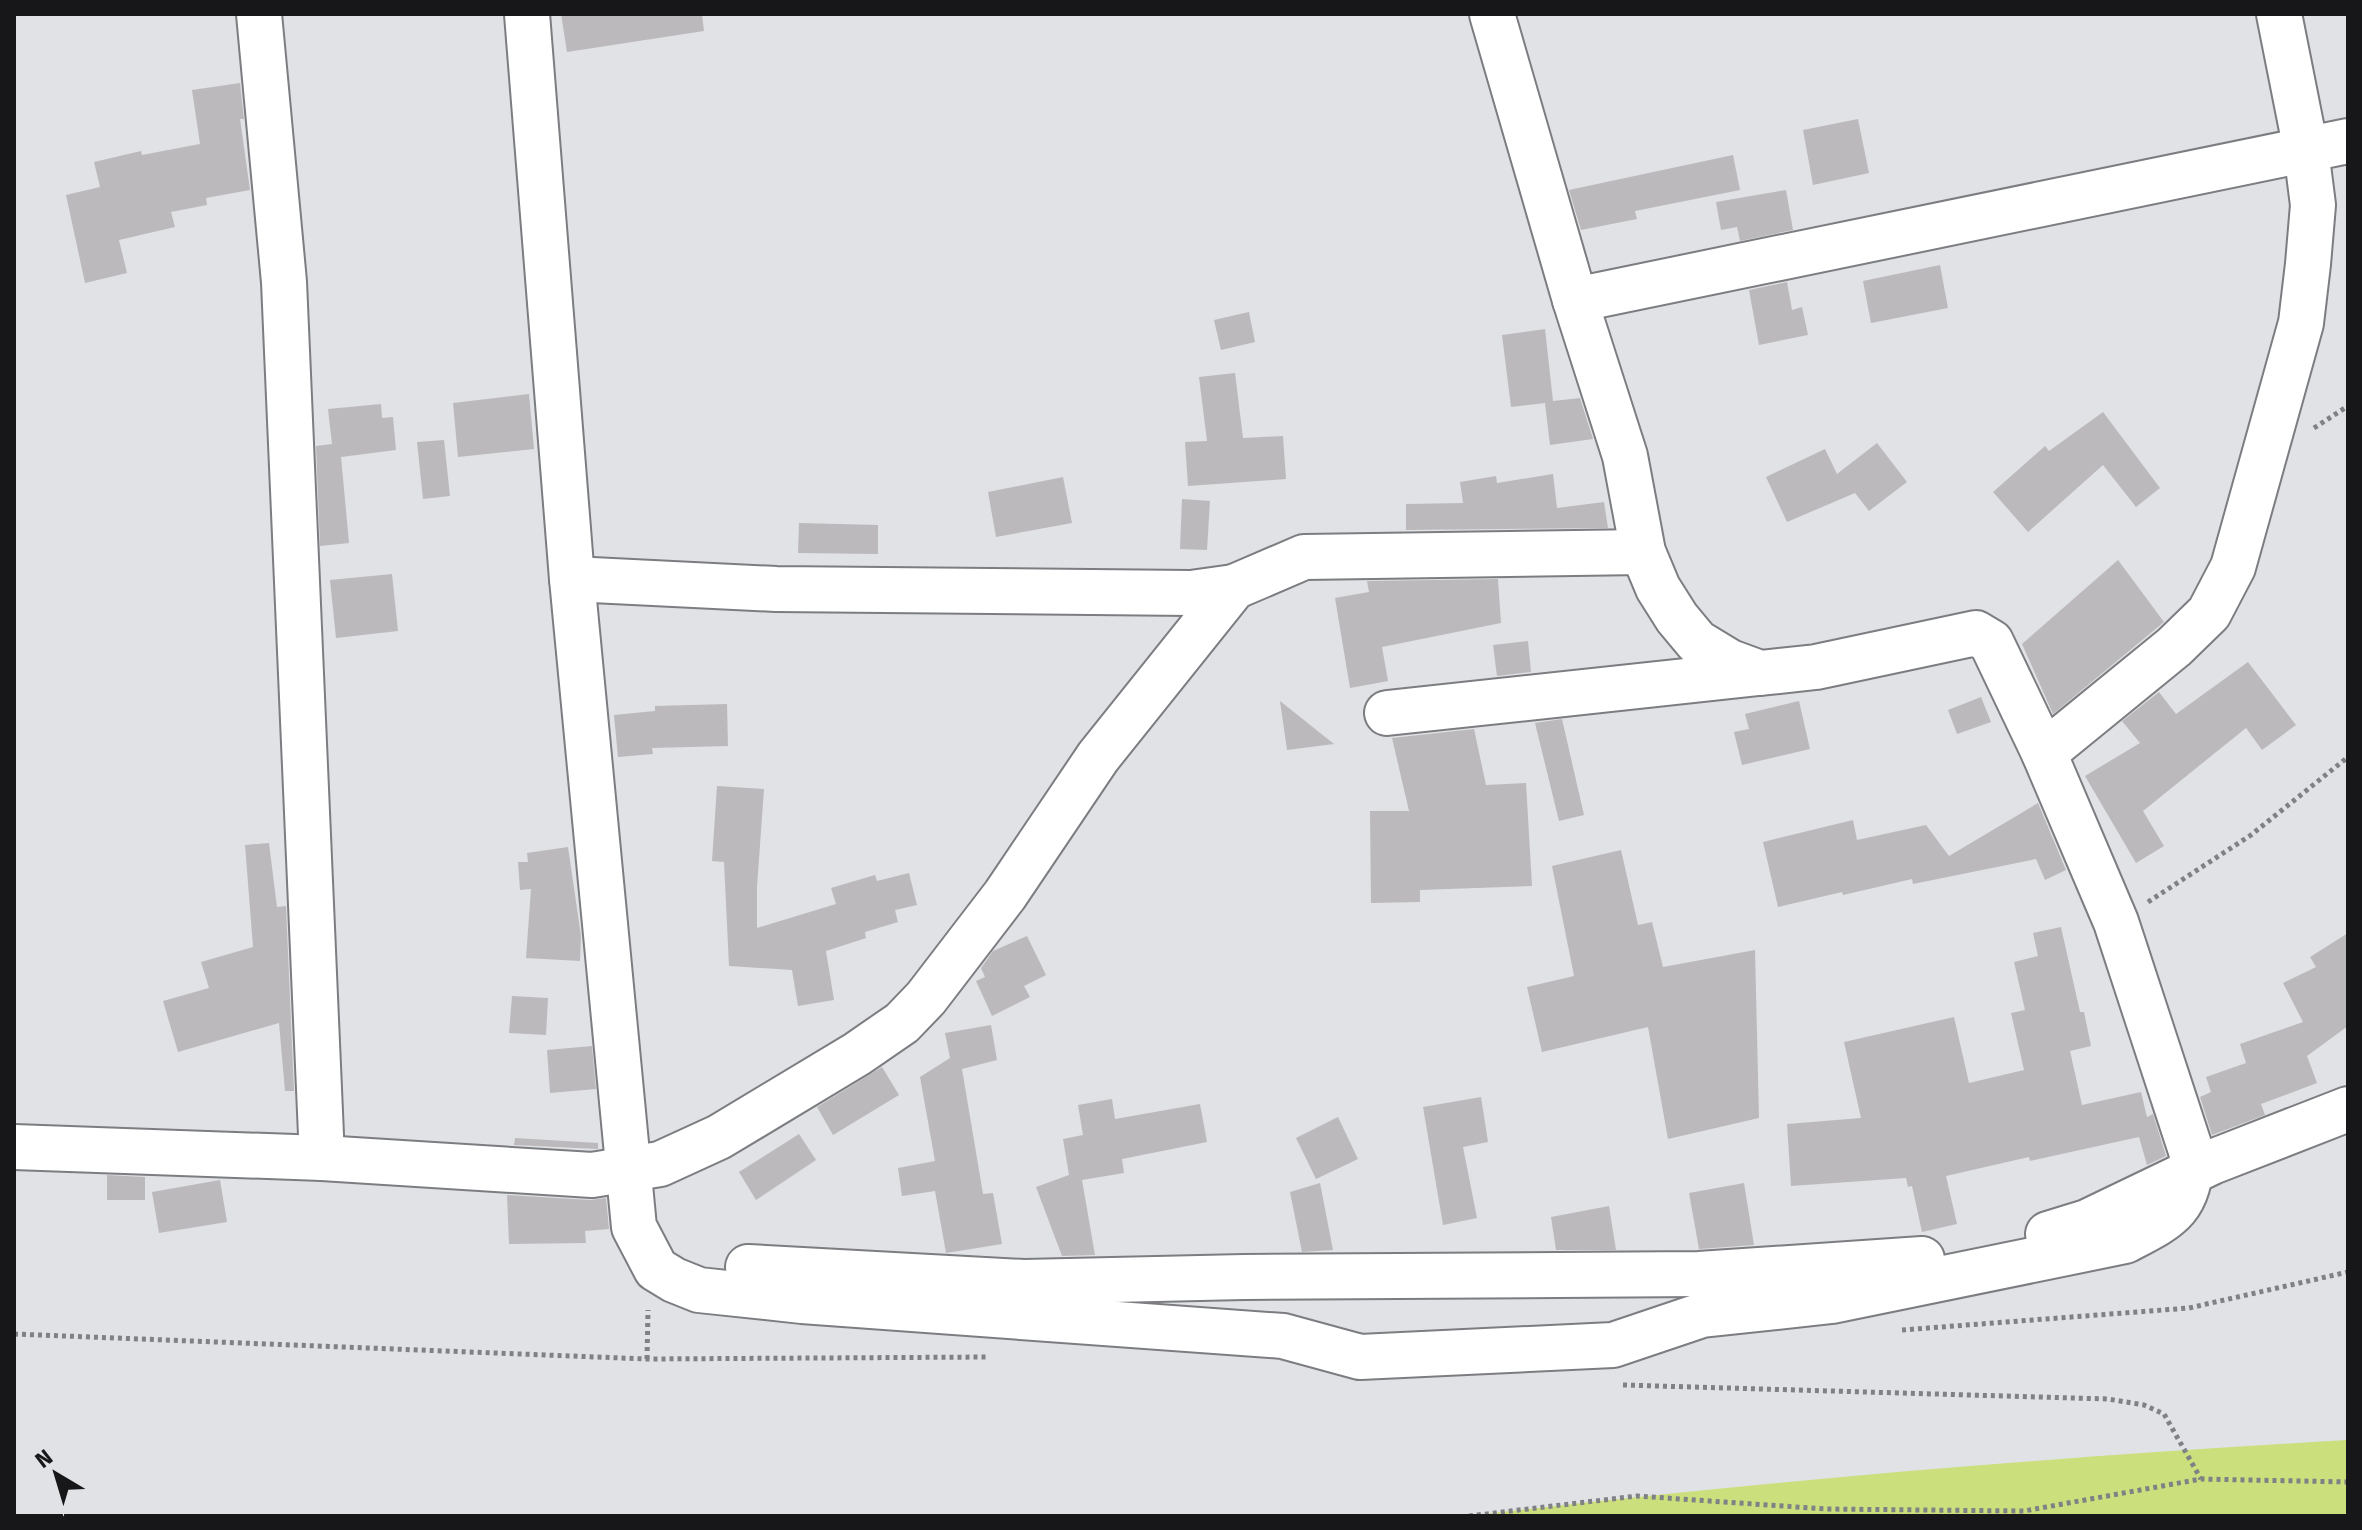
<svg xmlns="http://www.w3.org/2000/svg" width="2362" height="1530" font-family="'Fira Sans',sans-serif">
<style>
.green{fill:#ccdf7d}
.building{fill:#bcb9bc}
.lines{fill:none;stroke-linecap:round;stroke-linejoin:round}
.minor-casing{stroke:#7b7d81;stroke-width:48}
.path{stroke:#808184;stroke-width:5;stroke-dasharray:4 4;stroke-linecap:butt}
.minor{stroke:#fff;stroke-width:44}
</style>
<rect width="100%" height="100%" fill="#e0e2e6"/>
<path class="green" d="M 2348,1440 L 2348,1516 L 1469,1516 C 1761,1481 2055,1457 2348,1440 Z"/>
<g class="building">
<path d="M 561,14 L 702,14 L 704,31 L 567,52 Z"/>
<path d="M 240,83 L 244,119 L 240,119 L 250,190 L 206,198 L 207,205 L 171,212 L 175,227 L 119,240 L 127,273 L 85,283 L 66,195 L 100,187 L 94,162 L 141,151 L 142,155 L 200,144 L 192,90 Z"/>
<path d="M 1858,119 L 1869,173 L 1813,185 L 1803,130 Z"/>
<path d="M 1733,155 L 1740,190 L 1635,211 L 1637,219 L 1581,230 L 1569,190 Z"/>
<path d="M 1786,190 L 1793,230 L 1740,241 L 1737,227 L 1721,230 L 1716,202 Z"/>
<path d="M 1940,265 L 1948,308 L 1871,323 L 1863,281 Z"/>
<path d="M 1787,282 L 1792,310 L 1802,307 L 1808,335 L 1759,345 L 1749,290 Z"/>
<path d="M 1249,312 L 1255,342 L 1221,350 L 1214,320 Z"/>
<path d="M 1545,329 L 1553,401 L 1580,398 L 1593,439 L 1550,445 L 1545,403 L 1511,407 L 1502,335 Z"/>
<path d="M 1235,373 L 1243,438 L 1283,436 L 1286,479 L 1188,486 L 1185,442 L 1207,441 L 1199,377 Z"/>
<path d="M 529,394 L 534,449 L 458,457 L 453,403 Z"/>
<path d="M 381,404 L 382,418 L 393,417 L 396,450 L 341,457 L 349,543 L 320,546 L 316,446 L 332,444 L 328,409 Z"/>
<path d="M 2103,412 L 2160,488 L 2136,507 L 2103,465 L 2028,532 L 1993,492 L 2045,446 L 2049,451 Z"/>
<path d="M 444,440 L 450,496 L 423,499 L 417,442 Z"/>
<path d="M 1877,443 L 1907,482 L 1869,511 L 1855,493 L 1787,522 L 1766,477 L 1825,449 L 1837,474 Z"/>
<path d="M 1553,474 L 1557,508 L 1604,502 L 1608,528 L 1406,530 L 1406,504 L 1463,503 L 1460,482 L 1496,476 L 1497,483 Z"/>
<path d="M 1063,477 L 1072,523 L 996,537 L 988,492 Z"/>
<path d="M 1182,499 L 1210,501 L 1207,550 L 1180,549 Z"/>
<path d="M 799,523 L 878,525 L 878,554 L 798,553 Z"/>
<path d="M 2118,560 L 2164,622 L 2053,714 L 2022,644 Z"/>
<path d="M 392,574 L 398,631 L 336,638 L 330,580 Z"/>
<path d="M 1498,579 L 1501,623 L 1382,647 L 1388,681 L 1350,688 L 1335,598 L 1369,592 L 1367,581 Z"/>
<path d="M 1528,641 L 1531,672 L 1497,676 L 1493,645 Z"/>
<path d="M 2248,662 L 2296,725 L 2262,750 L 2246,728 L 2143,811 L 2164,846 L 2136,863 L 2085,776 L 2140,743 L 2122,721 L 2159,692 L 2176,714 Z"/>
<path d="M 1981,697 L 1991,722 L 1957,734 L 1948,710 Z"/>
<path d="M 1280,701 L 1334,744 L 1287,750 Z"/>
<path d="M 1799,701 L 1810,749 L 1742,765 L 1734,732 L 1749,729 L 1745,714 Z"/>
<path d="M 727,704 L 728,746 L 652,748 L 653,754 L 618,757 L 614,715 L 655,711 L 655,706 Z"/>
<path d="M 1562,719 L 1584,815 L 1559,821 L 1535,723 Z"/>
<path d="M 1474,729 L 1486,785 L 1526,783 L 1532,886 L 1420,890 L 1420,902 L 1371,903 L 1370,811 L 1409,811 L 1392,738 Z"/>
<path d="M 717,786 L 764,789 L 757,887 L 757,928 L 836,904 L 831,888 L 875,875 L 877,881 L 909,873 L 917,905 L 895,910 L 898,922 L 865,932 L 866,938 L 826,951 L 834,1000 L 798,1006 L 792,970 L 729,966 L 724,862 L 712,861 Z"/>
<path d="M 2038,803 L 2066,870 L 2045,880 L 2036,859 L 1913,884 L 1912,879 L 1843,895 L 1842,892 L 1778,907 L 1763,842 L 1853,820 L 1857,840 L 1926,825 L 1949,856 Z"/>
<path d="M 269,843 L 277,907 L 286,906 L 294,1091 L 285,1091 L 279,1023 L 178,1052 L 163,1001 L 209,988 L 201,962 L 253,947 L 245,845 Z"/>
<path d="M 568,847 L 581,936 L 580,961 L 526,958 L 531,889 L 520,890 L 518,862 L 528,862 L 527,853 Z"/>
<path d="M 1621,850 L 1638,925 L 1652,922 L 1663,967 L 1755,950 L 1759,1118 L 1668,1139 L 1648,1027 L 1542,1052 L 1527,987 L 1574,976 L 1552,866 Z"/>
<path d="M 2061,927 L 2080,1012 L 2084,1012 L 2091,1046 L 2070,1051 L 2082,1105 L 2141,1092 L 2147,1117 L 2153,1114 L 2166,1156 L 2147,1165 L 2139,1137 L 2030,1161 L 2029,1157 L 1946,1176 L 1957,1224 L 1922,1232 L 1912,1186 L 1908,1187 L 1906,1178 L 1791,1186 L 1787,1124 L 1861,1118 L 1844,1042 L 1954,1017 L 1969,1083 L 2024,1070 L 2011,1013 L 2025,1010 L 2014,962 L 2038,956 L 2033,933 Z"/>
<path d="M 2348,933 L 2348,1026 L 2307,1056 L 2317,1083 L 2261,1104 L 2265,1115 L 2212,1135 L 2200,1097 L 2211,1092 L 2206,1077 L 2246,1063 L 2240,1044 L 2303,1022 L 2283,983 L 2316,967 L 2310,957 Z"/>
<path d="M 1027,936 L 1046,975 L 1024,986 L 1030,997 L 992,1016 L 976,981 L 985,977 L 981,968 L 993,951 Z"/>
<path d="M 512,996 L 548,998 L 546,1035 L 509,1033 Z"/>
<path d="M 991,1025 L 997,1060 L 962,1069 L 983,1194 L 993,1193 L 1002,1244 L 946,1253 L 935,1191 L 902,1196 L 898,1168 L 935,1161 L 920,1077 L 950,1058 L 945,1033 Z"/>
<path d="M 592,1046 L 596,1089 L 550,1093 L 547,1050 Z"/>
<path d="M 882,1067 L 899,1095 L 833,1135 L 817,1107 Z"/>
<path d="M 1481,1097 L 1488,1142 L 1463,1147 L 1477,1218 L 1443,1225 L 1423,1107 Z"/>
<path d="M 1112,1099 L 1115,1119 L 1200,1104 L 1207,1142 L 1122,1159 L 1124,1173 L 1082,1180 L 1095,1255 L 1062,1256 L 1036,1187 L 1069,1175 L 1063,1139 L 1083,1135 L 1078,1105 Z"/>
<path d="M 1338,1117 L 1358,1159 L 1316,1179 L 1296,1138 Z"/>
<path d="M 799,1134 L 816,1160 L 756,1200 L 739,1172 Z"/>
<path d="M 515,1138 L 598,1143 L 598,1149 L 514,1145 Z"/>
<path d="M 107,1175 L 145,1177 L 145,1200 L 107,1200 Z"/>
<path d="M 220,1180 L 227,1222 L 159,1233 L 152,1192 Z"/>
<path d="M 1320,1183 L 1333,1250 L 1302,1252 L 1290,1192 Z"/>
<path d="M 1744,1183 L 1754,1245 L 1699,1249 L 1689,1193 Z"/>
<path d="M 507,1195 L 590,1200 L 606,1198 L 609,1229 L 585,1231 L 586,1243 L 509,1244 Z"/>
<path d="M 1609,1206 L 1616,1250 L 1556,1250 L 1551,1217 Z"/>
</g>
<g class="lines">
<defs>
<g id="minor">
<path d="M 259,14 L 284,282 L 322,1158"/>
<path d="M 527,14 L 572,579 L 634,1227 L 656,1269 L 674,1280 L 699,1290 L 802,1301 L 1283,1336 L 1360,1357 L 1613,1345 L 1702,1315 L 1832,1301 L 2125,1241 C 2171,1217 2189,1210 2192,1154 L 2116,922 L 2044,753 L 1991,642 L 1976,633 L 1816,667 L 1760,673 L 1730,662 L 1697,642 L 1677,618 L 1658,588 L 1643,552 L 1625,456 L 1575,300 L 1492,14"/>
<path d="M 1575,300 L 2348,141"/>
<path d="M 572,579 L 776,589 L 1191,593 L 1234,587"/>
<path d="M 1387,713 L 1759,673"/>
<path d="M 2044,753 L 2174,647 L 2209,613 L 2233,567 L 2301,323 L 2308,264 L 2313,205 L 2306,150 L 2279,14"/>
<path d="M 14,1147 L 322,1158 L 592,1175 L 660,1164 L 719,1137 L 857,1054 L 902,1023 L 926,998 L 1005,895 L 1098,757 L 1234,587 L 1304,557 L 1643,552"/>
<path d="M 2048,1234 L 2087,1222 L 2212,1162 L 2348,1109"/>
<path d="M 748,1267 L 1024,1282 L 1244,1277 L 1699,1274 L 1922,1259"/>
</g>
</defs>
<use href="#minor" class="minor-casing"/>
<g class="path">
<path d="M 2314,428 L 2348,406"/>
<path d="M 2148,902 L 2251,835 L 2348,757"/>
<path d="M 1902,1330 L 2189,1308 L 2348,1272"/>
<path d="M 14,1334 L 647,1359 L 987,1357"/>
<path d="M 647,1359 L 648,1310"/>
<path d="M 1623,1385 L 2108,1399 L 2144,1405 L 2164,1414 L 2201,1479"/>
<path d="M 1469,1516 L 1637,1496 L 1826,1509 L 2024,1511 L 2201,1479 L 2348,1482"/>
</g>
<use href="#minor" class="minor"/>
</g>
<rect width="2362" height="1530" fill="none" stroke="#171719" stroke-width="32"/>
<g transform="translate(56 1474) rotate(322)" stroke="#e0e2e6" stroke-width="6" paint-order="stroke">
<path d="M0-6L14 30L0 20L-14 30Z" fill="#171719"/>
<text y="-12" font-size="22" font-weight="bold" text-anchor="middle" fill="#171719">N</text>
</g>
</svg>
